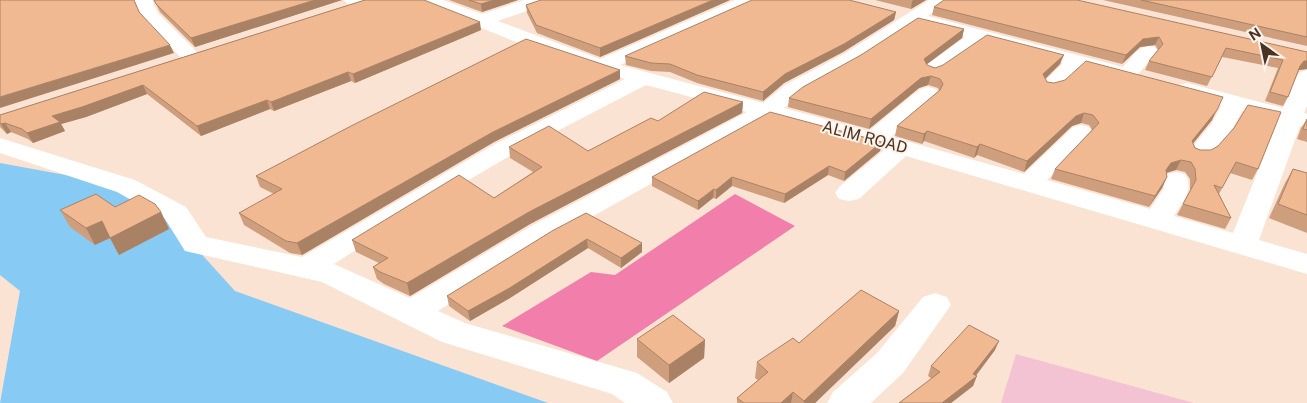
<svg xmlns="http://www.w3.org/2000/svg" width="1307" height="403" font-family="'Public Sans',sans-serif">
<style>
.green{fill:#f3c3d3}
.forest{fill:#f17eab}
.water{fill:#87caf3}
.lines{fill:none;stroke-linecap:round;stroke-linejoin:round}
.minor{fill:#fff;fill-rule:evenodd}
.wall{fill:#cf9f7d}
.shaded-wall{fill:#a98266}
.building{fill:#f1b991;stroke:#a98266}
.labels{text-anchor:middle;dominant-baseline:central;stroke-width:4;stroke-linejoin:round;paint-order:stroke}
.street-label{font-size:16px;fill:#4a3323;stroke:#fff3eb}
</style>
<rect width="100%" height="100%" fill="#fbe3d3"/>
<path class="green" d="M 1016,354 L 1194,403 L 1001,403 Z"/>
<path class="forest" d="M 735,194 L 795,226 L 597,361 L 502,326 L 591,272 L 615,275 Z"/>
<path class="water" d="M 0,163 L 126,186 L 176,226 L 235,291 L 548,403 L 0,403 L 20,291 L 0,275 Z"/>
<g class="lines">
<g class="minor">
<path d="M 134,0 L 152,0 L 158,13 L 196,51 L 199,55 L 196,59 L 189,61 L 182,59 L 144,19 Z"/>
<path d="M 344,0 L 365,0 L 367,3 L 364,7 C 356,9 349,7 344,0 Z"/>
<path d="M 418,0 L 443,0 L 482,14 L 524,0 L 550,0 L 547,4 L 498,21 L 600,59 L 735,0 L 758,0 L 755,4 L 620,65 L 763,103 L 785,85 L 844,54 L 929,0 L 950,0 L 928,16 L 1123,67 C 1133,56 1139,43 1155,47 L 1158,51 L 1135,78 L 1128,80 L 1082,68 C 1071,79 1061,94 1044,90 L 1041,85 L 1063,63 L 984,42 L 940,73 L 933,75 L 926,73 L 923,69 L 926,65 L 965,37 L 920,25 L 918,23 L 858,62 L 801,95 L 784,108 L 869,131 L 920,89 L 928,87 L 936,89 L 939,94 L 936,99 L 891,137 L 1024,174 L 1073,127 L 1081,125 L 1089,127 L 1093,132 L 1089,137 L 1047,180 L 1150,209 L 1164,188 L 1163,180 L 1167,174 L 1176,172 L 1185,174 C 1195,189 1182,203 1174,216 L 1233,233 L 1278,121 L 1242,111 C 1237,122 1218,154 1207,158 C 1201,160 1197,159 1191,157 L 1188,152 L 1212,123 L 1221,106 L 1179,95 L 1176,90 L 1179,85 L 1187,83 L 1283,108 L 1297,76 L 1300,72 L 1307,70 L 1307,106 L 1304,113 L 1307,114 L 1307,128 L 1300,126 L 1259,240 L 1307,254 L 1307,274 L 906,156 L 859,199 L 849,201 L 839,199 L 835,193 L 839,187 L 884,150 L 769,118 L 552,239 L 438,311 L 465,323 L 637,373 L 667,392 L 673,403 L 625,403 L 612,394 L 442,342 L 322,282 L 185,251 L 165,219 L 117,192 L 0,153 L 0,138 L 135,180 L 186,207 L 206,237 L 302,257 L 495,144 L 625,79 C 555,60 488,30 421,4 ZM 646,85 L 747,112 L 531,226 L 410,298 L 334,264 L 428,204 L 513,154 Z"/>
<path d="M 935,293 L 947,297 L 951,305 L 903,373 L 871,403 L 827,403 L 833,392 L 877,353 L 923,297 Z"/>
</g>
</g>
<g class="wall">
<path d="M 154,0 L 342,0 L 195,47 L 160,12 Z"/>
<path d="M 365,0 L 481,30 L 355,83 L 351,81 L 274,111 L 270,109 L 201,136 L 147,94 L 86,117 L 61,124 L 65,131 L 33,143 L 28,139 L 11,132 L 7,134 L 0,127 L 0,115 Z"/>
<path d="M 449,0 L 518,0 L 482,12 Z"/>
<path d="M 730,0 L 600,57 L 537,33 L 527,13 L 526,5 Z"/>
<path d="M 875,0 L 926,0 L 911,9 Z"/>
<path d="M 1103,0 L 1307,0 L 1307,46 Z"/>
<path d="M 934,7 L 1307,52 L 1307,69 L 1299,70 L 1298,72 L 1288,97 L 1283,106 L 1265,101 L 1278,68 L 1222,57 L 1207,86 L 1145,70 L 1149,61 L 1158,50 L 1155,45 L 1140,47 L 1122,64 L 932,15 Z"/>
<path d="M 896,12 L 894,20 L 843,52 L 784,83 L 763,101 L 697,83 L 670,72 L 651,71 L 626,65 L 625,56 Z"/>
<path d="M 964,29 L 962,38 L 926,64 L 927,65 L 935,68 L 1060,64 L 1045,79 L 1047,82 L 1212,120 L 1193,143 L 1195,148 L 1258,169 L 1252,180 L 1230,173 L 1219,194 L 1231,218 L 1225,229 L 1177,215 L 1190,191 L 1190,179 L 1185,172 L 1176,170 L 1167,173 L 1167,177 L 1162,188 L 1149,207 L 1051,179 L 1055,169 L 1092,130 L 1089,125 L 1081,123 L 1072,126 L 1024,172 L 977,155 L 974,158 L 924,141 L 922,144 L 895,136 L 897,126 L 939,91 L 938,88 L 928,85 L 919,88 L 869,129 L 788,107 L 789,98 Z"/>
<path d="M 620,79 L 494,142 L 302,255 L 290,253 L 244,225 L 239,213 L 274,194 L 260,187 L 256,176 Z"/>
<path d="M 743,102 L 742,113 L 530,224 L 410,296 L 384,284 L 377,279 L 373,267 L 379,263 L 356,252 L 352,240 L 494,198 L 533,172 L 510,158 L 509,147 L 588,151 L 658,121 Z"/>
<path d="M 1307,119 L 1307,142 L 1297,139 L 1301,128 Z"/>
<path d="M 882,142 L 880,151 L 844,181 L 828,175 L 784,203 L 732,186 L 716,199 L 713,198 L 698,210 L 652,186 L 652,177 Z"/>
<path d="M 1293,169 L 1307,173 L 1307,233 L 1269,218 L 1285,183 Z"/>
<path d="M 115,207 L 161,212 L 169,229 L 119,255 L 110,238 L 95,245 L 70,227 L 60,210 Z"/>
<path d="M 586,213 L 642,252 L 621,268 L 588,248 L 510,298 L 470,321 L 449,306 L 447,296 Z"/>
<path d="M 899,311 L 895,326 L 815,403 L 737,403 L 737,398 L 758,380 L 755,378 L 757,362 Z"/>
<path d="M 637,339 L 705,340 L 704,358 L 669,383 L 637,357 Z"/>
<path d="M 995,350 L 976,376 L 973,386 L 951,403 L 899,403 L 932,379 L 928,376 L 931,366 Z"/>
</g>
<g class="shaded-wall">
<path d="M 315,0 L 342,0 L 195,47 L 191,38 Z"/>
<path d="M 494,0 L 518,0 L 482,12 L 481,4 Z"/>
<path d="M 713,0 L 730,0 L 600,57 L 600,48 Z"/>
<path d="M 914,0 L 926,0 L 911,9 L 912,1 Z"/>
<path d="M 896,12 L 894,20 L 843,52 L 784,83 L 763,101 L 763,92 L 785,74 Z"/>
<path d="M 480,22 L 481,30 L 355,83 L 353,74 Z"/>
<path d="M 964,29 L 962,38 L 922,68 L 924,59 Z"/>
<path d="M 1159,37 L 1155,45 L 1140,47 L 1122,64 L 1126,55 L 1143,39 Z"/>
<path d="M 170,45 L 174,53 L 0,108 L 0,97 Z"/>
<path d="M 1064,55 L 1060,64 L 1040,84 L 1043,74 Z"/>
<path d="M 1304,61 L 1307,61 L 1307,69 L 1299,70 L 1296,75 L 1300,66 Z"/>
<path d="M 620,70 L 620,79 L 494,142 L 302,255 L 297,243 L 493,132 Z"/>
<path d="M 348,72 L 351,81 L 274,111 L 271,102 Z"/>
<path d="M 931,76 L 928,85 L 919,88 L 869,129 L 871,119 L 921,78 Z"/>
<path d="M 143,85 L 147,94 L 86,117 L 61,124 L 65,131 L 33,143 L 27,133 L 52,116 Z"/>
<path d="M 267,100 L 270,109 L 201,136 L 197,126 Z"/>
<path d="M 743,102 L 742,113 L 530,224 L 410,296 L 407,283 L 529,212 Z"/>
<path d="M 1217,110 L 1212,120 L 1187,151 L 1192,141 Z"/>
<path d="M 1084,113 L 1081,123 L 1072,126 L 1024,172 L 1027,161 L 1076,116 Z"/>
<path d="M 5,123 L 11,132 L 7,134 L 1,124 Z"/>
<path d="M 927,131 L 924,141 L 922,144 L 924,134 Z"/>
<path d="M 882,142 L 880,151 L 844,181 L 845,172 Z"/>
<path d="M 980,144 L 977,155 L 974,158 L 977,147 Z"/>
<path d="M 1181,160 L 1176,170 L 1165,173 L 1166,170 L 1171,163 Z"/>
<path d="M 829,166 L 828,175 L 784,203 L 785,194 Z"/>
<path d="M 732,177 L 732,186 L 716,199 L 716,190 Z"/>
<path d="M 1167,177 L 1162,188 L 1149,207 L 1155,196 Z"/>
<path d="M 714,189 L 713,198 L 698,210 L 698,201 Z"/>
<path d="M 161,212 L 169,229 L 119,255 L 110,238 L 95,245 L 86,228 L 102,221 Z"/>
<path d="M 587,239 L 588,248 L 510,298 L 470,321 L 468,311 Z"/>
<path d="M 642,243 L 642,252 L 621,268 L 621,258 Z"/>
<path d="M 899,311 L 895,326 L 815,403 L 804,403 L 804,401 Z"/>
<path d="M 705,340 L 704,358 L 669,383 L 669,365 Z"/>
<path d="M 999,341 L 995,350 L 972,380 L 977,376 L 973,386 L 951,403 L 942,403 L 973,374 Z"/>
<path d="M 793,392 L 791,403 L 781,403 Z"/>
</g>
<g class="building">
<path d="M 0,0 L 134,0 L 139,12 L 170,45 L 0,97 Z"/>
<path d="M 154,0 L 315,0 L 191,38 L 156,4 Z"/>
<path d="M 365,0 L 424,0 L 480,22 L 353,74 L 348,72 L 271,102 L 267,100 L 197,126 L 143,85 L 82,107 L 52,116 L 60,122 L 27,133 L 22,129 L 5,123 L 1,124 L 0,123 L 0,115 Z"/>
<path d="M 469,0 L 494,0 L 481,4 Z"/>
<path d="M 541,0 L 713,0 L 600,48 L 536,25 L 526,5 Z"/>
<path d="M 752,0 L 849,0 L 896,12 L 844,44 L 785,74 L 763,92 L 697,75 L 670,64 L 651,63 L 625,56 Z"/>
<path d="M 944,0 L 1077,0 L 1307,52 L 1307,61 L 1304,61 L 1300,66 L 1288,97 L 1270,92 L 1283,60 L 1226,48 L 1212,77 L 1149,61 L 1163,44 L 1159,37 L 1143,39 L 1126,55 L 934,7 Z"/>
<path d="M 1141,0 L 1307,0 L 1307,37 Z"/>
<path d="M 918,18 L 964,29 L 924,59 L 927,65 L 935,68 L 943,65 L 987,35 L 1064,55 L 1043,74 L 1047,82 L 1054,83 L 1065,80 L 1086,61 L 1223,97 L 1217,110 L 1192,141 L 1195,148 L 1200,150 L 1211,150 L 1218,146 L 1234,128 L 1248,105 L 1281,112 L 1258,169 L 1236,162 L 1222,188 L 1214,185 L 1231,218 L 1183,204 L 1196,180 L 1195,169 L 1191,162 L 1181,160 L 1171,163 L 1166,170 L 1167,177 L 1155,196 L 1055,169 L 1099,123 L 1093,115 L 1084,113 L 1076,116 L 1027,161 L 980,144 L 977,147 L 927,131 L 924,134 L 897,126 L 940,90 L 943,84 L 940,79 L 931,76 L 921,78 L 871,119 L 789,98 L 803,87 L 861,55 Z"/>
<path d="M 526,39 L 620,70 L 493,132 L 297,243 L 286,241 L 239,213 L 282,189 L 256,176 L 351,126 Z"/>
<path d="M 704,92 L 743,102 L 529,212 L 407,283 L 380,272 L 373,267 L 388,258 L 352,240 L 459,175 L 494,198 L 542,167 L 509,147 L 549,126 L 588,151 L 651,118 L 658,121 Z"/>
<path d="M 770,112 L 882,142 L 845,172 L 829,166 L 785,194 L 732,177 L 716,190 L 714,189 L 698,201 L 652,177 Z"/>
<path d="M 1307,119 L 1307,130 L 1303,129 Z"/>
<path d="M 1293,169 L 1307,173 L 1307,215 L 1278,204 Z"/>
<path d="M 96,194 L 115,207 L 139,195 L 155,204 L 161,212 L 110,238 L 102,221 L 86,228 L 60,210 Z"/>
<path d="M 586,213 L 642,243 L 621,258 L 587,239 L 508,289 L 468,311 L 447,296 L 552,231 Z"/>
<path d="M 861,290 L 899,311 L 804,401 L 793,392 L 781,403 L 744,403 L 737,398 L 768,372 L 757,362 L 793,338 L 799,343 Z"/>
<path d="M 673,315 L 705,340 L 669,365 L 637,339 Z"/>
<path d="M 969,325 L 999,341 L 973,374 L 977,376 L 942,403 L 899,403 L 940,372 L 931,366 Z"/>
</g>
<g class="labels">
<g class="street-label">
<text transform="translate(865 137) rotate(15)">ALIM ROAD</text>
</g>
</g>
<g transform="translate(1262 45) rotate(327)" stroke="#fff3eb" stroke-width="4" paint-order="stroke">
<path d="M0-4L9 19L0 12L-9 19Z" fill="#4a3323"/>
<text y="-8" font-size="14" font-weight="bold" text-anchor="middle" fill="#4a3323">N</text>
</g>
</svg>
